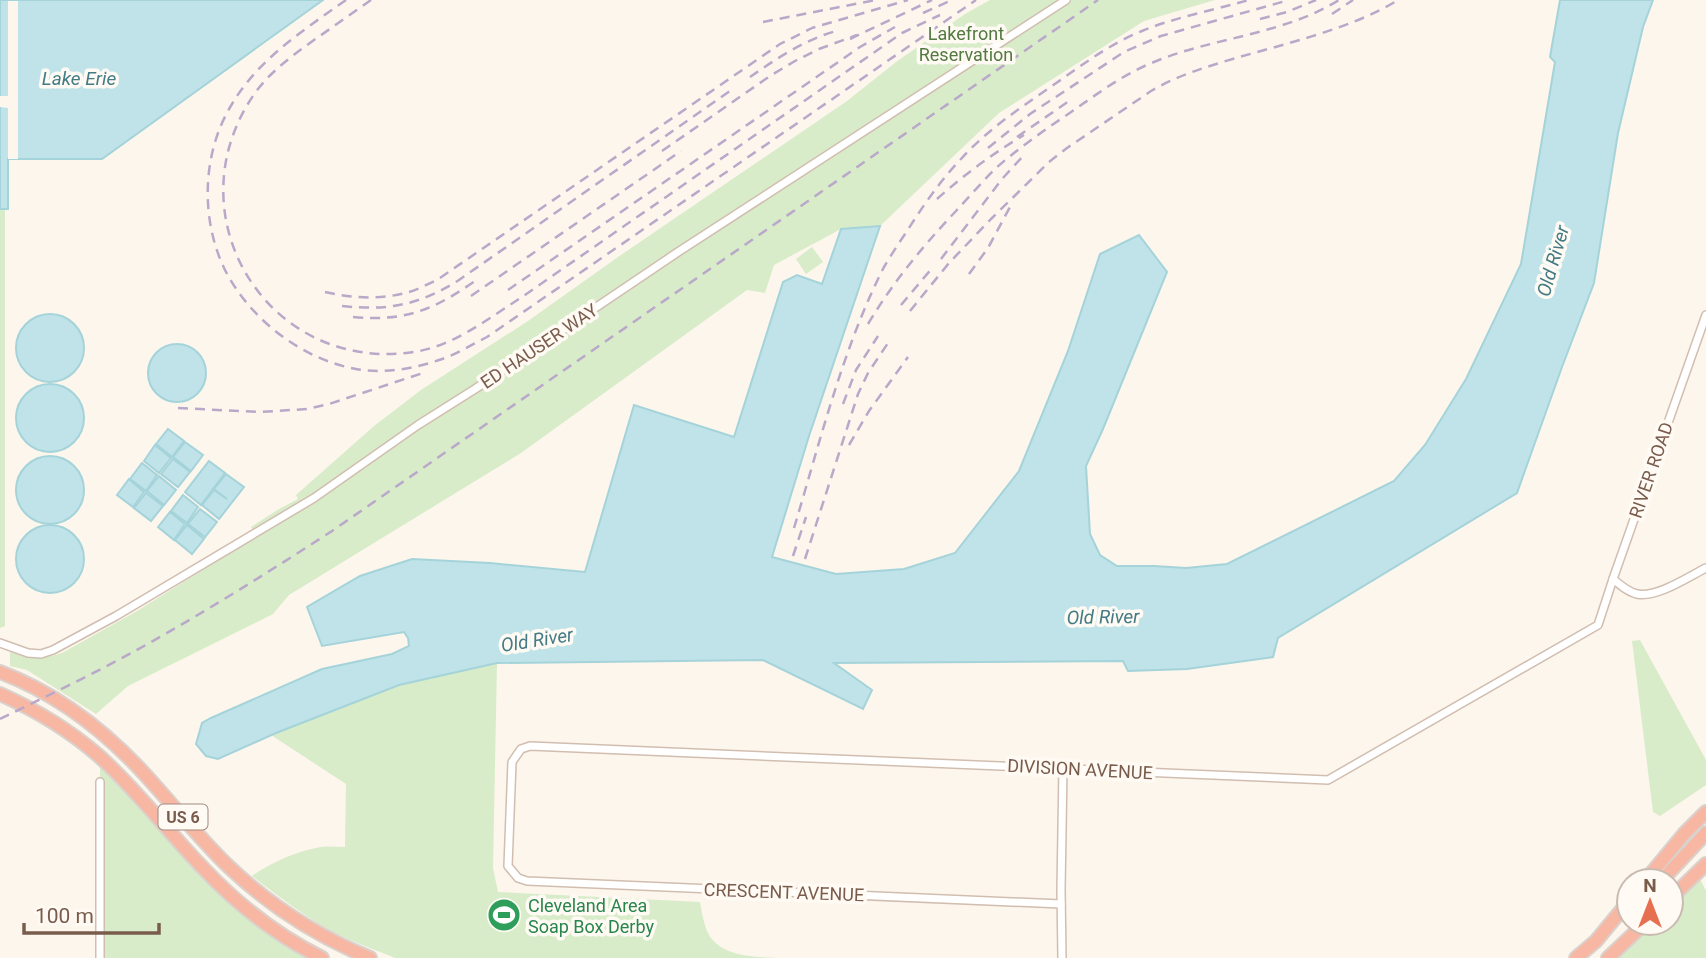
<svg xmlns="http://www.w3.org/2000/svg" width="1706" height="958" font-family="Roboto,sans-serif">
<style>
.green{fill:#d8ecc9}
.water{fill:#bfe3e8;stroke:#a5d3da;stroke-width:2}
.pier{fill:#fdf6ec}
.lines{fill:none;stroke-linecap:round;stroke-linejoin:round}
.street-casing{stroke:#d1beb0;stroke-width:10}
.highway-casing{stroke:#dad1cd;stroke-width:16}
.street{stroke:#fff;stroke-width:7}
.highway{stroke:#f7b7a3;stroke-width:12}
.rail{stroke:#b9a8c9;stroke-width:2.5;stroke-dasharray:10 7;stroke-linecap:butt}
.labels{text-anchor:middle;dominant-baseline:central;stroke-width:7;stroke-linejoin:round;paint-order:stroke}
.shield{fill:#fffaf3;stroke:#a28b7f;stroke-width:2}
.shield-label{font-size:16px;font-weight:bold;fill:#7a5c4d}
.park-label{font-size:18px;fill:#537a41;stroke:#fffaf3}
.street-label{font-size:18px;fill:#7a5c4d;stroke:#fffaf3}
.leisure-label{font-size:18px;fill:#27864d;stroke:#fffaf3;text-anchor:start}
.water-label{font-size:19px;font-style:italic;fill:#437c86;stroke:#fffaf3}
</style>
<rect width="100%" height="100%" fill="#fdf6ec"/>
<g class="green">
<path d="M 1215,0 L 1144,21 L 999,113 L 880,226 L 841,229 L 774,265 L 765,293 L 747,290 L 521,453 L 289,595 L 273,614 L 128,686 L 96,714 L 27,670 L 10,666 L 10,652 C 29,659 43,659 62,653 L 137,611 L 257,536 L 251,527 L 279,509 L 298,499 L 296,495 L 374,426 L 421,390 L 528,321 L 618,257 L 847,101 L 896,62 L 965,14 L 990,0 Z"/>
<path d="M 0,115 L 5,115 L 5,626 L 0,628 Z"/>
<path d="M 812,247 L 823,262 L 806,274 L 796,259 Z"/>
<path d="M 1640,640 L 1706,760 L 1706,785 L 1660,816 L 1653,812 L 1632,641 Z"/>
<path d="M 497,663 L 493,868 L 498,892 L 700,902 C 702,913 704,926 709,935 C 723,958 758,957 782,958 L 395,958 C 371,948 347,940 324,927 C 299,912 275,894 252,876 C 272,862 297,851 321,847 C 329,846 337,847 345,847 L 346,784 L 271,735 L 399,685 Z"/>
<path d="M 100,757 L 207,872 L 322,958 L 100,958 Z"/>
<path d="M 1697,873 L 1706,891 L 1706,958 L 1608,958 L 1645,923 L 1671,923 L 1671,898 Z"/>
</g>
<g class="water">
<path d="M 0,0 L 323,0 L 102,159 L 8,159 L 8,209 L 0,209 Z"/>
<path d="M 1560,0 L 1653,0 L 1643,27 L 1618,133 L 1594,283 L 1562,367 L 1517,493 L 1278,638 L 1273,657 L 1187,669 L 1128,671 L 1123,661 L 834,663 L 872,690 L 863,709 L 763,660 L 497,663 L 399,685 L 276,733 L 218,759 L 206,756 L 196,744 L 202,723 L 211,718 L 322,669 L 392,654 L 409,646 L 408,638 L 404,632 L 322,646 L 307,607 L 360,576 L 412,559 L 490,563 L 585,572 L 634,405 L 734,437 L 783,282 L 797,275 L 822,284 L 841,229 L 880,226 L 809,436 L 772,557 L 836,574 L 904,569 L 955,553 L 1019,471 L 1068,351 L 1100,254 L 1139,235 L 1167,272 L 1103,429 L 1086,466 L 1090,534 L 1100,555 L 1117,566 L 1154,566 L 1186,568 L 1227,564 L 1394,481 L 1425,445 L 1466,379 L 1521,264 L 1555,62 L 1550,57 Z"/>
<circle cx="50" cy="348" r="34"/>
<circle cx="177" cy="373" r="29"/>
<circle cx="50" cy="418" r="34"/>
<path d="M 168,429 L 184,441 L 172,457 L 156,444 Z"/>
<path d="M 185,442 L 203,455 L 191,471 L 173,457 Z"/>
<path d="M 155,445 L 171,458 L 159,473 L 144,461 Z"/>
<circle cx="50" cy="490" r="34"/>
<path d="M 173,459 L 190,472 L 178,487 L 161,474 Z"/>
<path d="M 209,461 L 225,473 L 201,505 L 185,492 Z"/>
<path d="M 142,463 L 157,475 L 146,491 L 130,479 Z"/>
<path d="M 226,474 L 244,487 L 219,519 L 202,505 L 214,490 L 227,499 L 214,489 Z"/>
<path d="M 159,476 L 176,490 L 164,505 L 147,491 Z"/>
<path d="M 129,479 L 144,492 L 133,507 L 117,495 Z"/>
<path d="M 146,493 L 163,506 L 151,521 L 134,508 Z"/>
<path d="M 183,495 L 198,507 L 187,523 L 171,511 Z"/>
<path d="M 200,509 L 217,522 L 205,537 L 188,524 Z"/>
<path d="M 170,512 L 185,524 L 174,540 L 158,527 Z"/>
<path d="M 187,525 L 204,539 L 192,554 L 175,540 Z"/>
<circle cx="50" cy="559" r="34"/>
</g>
<path class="pier" d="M 8,1 L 18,1 L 18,159 L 8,159 L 8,108 L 0,107 L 0,96 L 8,96 Z"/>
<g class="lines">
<defs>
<g id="street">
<path d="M 1613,579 C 1620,585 1628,592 1637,594 C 1657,598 1688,577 1706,568"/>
<path d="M 0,643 L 28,653 L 41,654 L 53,650 L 116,616 L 314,498 L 418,425 L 475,389 L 675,254 L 1066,0"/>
<path d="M 100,782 L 100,958"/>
<path d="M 1061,904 L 527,881 L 518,878 L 508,866 L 512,762 L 521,749 L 530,746 L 1328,780 L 1598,625 L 1613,579 L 1706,315"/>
<path d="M 1062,958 L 1061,890 L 1063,768"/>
</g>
<g id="highway">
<path d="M 0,672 C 53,692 100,727 139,768 C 169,800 196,835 228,866 C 269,905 317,936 370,958"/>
<path d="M 0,694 C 36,710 69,730 99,756 C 137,790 168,832 204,869 C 237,904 278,936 322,958"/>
<path d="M 1645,881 L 1684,834 L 1706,812"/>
<path d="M 1661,881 L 1706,833"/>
<path d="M 1671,898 L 1706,864"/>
<path d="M 1576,958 L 1596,941 L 1629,901"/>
<path d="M 1608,958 L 1645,923"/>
</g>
</defs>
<use href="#street" class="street-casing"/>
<use href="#highway" class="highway-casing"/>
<use href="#street" class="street"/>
<use href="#highway" class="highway"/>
<g class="rail">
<path d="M 346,0 C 301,32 255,61 228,111 C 202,158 201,221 225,270 C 250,319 301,359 356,369 C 383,374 413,369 439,360 C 455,355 471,345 487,337 L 976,0"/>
<path d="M 371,0 C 352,13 333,27 314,40 C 292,56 271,71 255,93 C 170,214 267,374 414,352 C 454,346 489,318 522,297 L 902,33 L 940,15"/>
<path d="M 923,13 L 952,0"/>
<path d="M 1332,14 L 1353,0"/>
<path d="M 1260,19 L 1287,12 L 1316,0"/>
<path d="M 763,22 L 876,0"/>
<path d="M 850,39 L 932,0"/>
<path d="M 750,77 C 776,59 804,40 836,31"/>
<path d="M 1017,137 L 1069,101"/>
<path d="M 988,148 L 1030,114 L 1124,52 L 1161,36 L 1289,0"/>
<path d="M 662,151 L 770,76 L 795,61 L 819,49 L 857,35"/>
<path d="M 937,199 C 964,175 992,154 1024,135"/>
<path d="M 941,259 L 1002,179 L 1024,155"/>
<path d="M 969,274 L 988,248 L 1010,207"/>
<path d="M 508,290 L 860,47 L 895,27"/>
<path d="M 325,292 C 351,298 378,300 405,293 C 415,291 426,285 437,280 L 780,44 L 812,28 L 908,0"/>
<path d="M 471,296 L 681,151"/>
<path d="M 901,305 L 933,267"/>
<path d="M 342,306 C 389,311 419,305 459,280 L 730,91"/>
<path d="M 910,311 L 949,263 L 991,219 L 1049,162 L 1067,148 L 1151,91 C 1178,75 1206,67 1236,58 C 1288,43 1353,28 1398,0"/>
<path d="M 353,317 C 407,322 435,309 478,279"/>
<path d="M 868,324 C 893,282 923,246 956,211 C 969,197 982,182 996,168 C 1021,146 1049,127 1077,108 C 1101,91 1126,73 1154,62 C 1214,37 1283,35 1339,0"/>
<path d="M 843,404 L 856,370 L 878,336"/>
<path d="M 178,408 L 259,412 L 307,409 L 329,404 L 426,372"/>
<path d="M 849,445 L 869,411 L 908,357"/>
<path d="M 794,528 C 820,442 843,347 884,267 C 891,255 899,243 907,231 C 923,206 940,181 961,159 C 987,130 1020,108 1052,86 C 1081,66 1109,44 1142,31 C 1176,17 1214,10 1249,0"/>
<path d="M 793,556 L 806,517"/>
<path d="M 805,559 L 858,394 L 868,373 L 888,343"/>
<path d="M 0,719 C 45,697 91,675 135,651 C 202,614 267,573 332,531 L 1098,0"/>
</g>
</g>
<defs>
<symbol id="stadium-disc" viewBox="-11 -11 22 22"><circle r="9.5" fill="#2e9e5b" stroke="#fffaf3"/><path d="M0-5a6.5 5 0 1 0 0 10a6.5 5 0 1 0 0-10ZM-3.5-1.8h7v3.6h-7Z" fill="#fff"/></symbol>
</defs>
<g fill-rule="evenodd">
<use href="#stadium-disc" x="485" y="896" width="38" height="38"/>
</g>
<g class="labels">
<rect class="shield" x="158.5" y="804.5" width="49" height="25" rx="5"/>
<g class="shield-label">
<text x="183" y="817">US 6</text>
</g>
<g class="park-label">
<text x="966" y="33">Lakefront<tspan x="966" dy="21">Reservation</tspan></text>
</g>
<g class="street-label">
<text transform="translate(539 346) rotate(-34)">ED HAUSER WAY</text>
<text transform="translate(1651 470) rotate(-71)">RIVER ROAD</text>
<text transform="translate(1080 769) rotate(3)">DIVISION AVENUE</text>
<text transform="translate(784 892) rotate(2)">CRESCENT AVENUE</text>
</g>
<g class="leisure-label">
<text x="528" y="905">Cleveland Area<tspan x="528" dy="21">Soap Box Derby</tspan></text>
</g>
<g class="water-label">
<text x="79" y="78">Lake Erie</text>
<text transform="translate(1553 261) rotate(-74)">Old River</text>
<text transform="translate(1103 617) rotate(-1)">Old River</text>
<text transform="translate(537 640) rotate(-9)">Old River</text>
</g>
</g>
<g transform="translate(1650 902)"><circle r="33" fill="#fffaf3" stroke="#cabbb1" stroke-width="2"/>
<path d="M0-5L12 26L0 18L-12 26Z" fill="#e76f51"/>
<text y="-10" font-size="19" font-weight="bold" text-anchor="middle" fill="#7a5c4d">N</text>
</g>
<path d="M24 923v10h135v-10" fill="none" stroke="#7a5c4d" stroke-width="3.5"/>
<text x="35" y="923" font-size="21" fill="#7a5c4d" stroke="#fffaf3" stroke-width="5" paint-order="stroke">100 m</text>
</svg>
